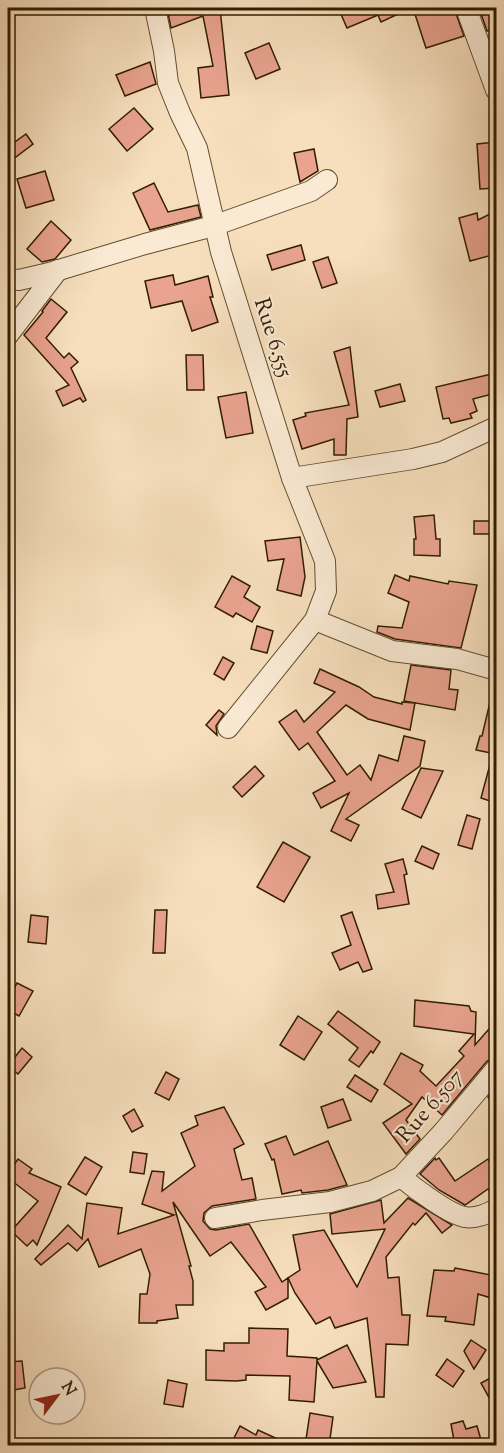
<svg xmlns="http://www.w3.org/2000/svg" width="504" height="1453" font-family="'Sorts Mill Goudy',serif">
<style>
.building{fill:#e9a38f;stroke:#311d00;stroke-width:1.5}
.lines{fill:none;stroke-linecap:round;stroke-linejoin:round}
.street-casing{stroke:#624e2f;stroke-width:22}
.street{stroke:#faead4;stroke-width:20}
.labels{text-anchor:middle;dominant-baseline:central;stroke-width:4.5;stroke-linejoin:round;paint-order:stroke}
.street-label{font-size:22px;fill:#311d00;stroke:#faead4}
</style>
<rect width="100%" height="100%" fill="#f7dfbd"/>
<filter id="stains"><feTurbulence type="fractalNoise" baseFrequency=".00333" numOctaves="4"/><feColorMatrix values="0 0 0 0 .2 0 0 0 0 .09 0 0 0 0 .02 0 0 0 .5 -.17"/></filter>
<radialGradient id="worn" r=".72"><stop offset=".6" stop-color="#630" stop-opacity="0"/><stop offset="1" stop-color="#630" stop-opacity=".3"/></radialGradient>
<g class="building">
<path d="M 167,8 L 221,8 L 220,8 L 229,95 L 201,98 L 198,68 L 213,66 L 203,16 L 171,28 Z"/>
<path d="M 352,8 L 411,8 L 381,22 L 378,15 L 347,28 L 340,12 Z"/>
<path d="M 413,8 L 454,8 L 464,36 L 426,48 Z"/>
<path d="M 479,8 L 496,8 L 496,28 L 487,31 Z"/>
<path d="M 269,43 L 280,69 L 256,79 L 245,53 Z"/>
<path d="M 150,62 L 156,84 L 125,96 L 116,75 Z"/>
<path d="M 134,108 L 153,129 L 127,151 L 109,129 Z"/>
<path d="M 26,134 L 33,144 L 8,163 L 8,147 Z"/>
<path d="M 496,142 L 496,188 L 480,189 L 477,144 Z"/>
<path d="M 314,149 L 318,171 L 300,182 L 294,153 Z"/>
<path d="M 45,171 L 54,200 L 26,208 L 17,179 Z"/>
<path d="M 154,183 L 168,212 L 198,205 L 201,217 L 150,230 L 133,193 Z"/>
<path d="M 496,211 L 496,254 L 470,261 L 459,218 L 477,213 L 478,220 Z"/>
<path d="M 51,221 L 71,240 L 55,259 L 42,262 L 27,249 Z"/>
<path d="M 301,245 L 305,260 L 272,270 L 267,255 Z"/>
<path d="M 328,257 L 337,283 L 322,288 L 313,262 Z"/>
<path d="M 173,275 L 175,285 L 208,276 L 213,297 L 210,297 L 218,322 L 192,331 L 182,301 L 151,308 L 145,281 Z"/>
<path d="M 51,299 L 67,312 L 46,338 L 64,358 L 69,353 L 78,362 L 71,368 L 86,400 L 83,402 L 80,398 L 63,406 L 56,391 L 69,385 L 24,335 L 43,312 L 42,311 Z"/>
<path d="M 350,347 L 358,417 L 347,419 L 346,455 L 334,455 L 334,439 L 302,449 L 293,420 L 306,416 L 305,413 L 349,405 L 334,352 Z"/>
<path d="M 186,355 L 203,355 L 204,390 L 187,390 Z"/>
<path d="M 496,373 L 496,393 L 473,399 L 477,411 L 470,414 L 472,418 L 451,423 L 449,418 L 443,419 L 436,387 Z"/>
<path d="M 400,384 L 405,401 L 380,407 L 375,391 Z"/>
<path d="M 246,392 L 253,433 L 226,438 L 218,397 Z"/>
<path d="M 434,515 L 436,539 L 440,539 L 440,556 L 414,555 L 414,539 L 416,539 L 414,517 Z"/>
<rect x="474" y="521" width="22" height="13"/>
<path d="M 300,537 L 305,577 L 301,596 L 277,590 L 284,559 L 268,561 L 265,541 Z"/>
<path d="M 395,575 L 409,581 L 410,576 L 448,584 L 449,581 L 477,585 L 461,648 L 395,639 L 377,632 L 378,626 L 402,628 L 409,602 L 388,593 Z"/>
<path d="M 232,576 L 250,586 L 244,597 L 260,607 L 252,622 L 236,613 L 233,617 L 215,607 Z"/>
<path d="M 257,626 L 273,631 L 267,653 L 251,649 Z"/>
<path d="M 223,657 L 234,663 L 224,680 L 214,674 Z"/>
<path d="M 411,665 L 451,670 L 449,689 L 458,690 L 455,710 L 404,701 Z"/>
<path d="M 320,669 L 359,687 L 374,697 L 402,704 L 402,702 L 415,703 L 410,730 L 368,719 L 346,705 L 317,732 L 347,775 L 360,765 L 371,780 L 379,755 L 398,761 L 404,736 L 425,741 L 420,766 L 346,819 L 359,825 L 351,841 L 331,831 L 349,793 L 321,808 L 313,793 L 335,781 L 308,743 L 299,750 L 279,722 L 296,710 L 304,722 L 335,692 L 314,683 Z"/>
<path d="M 491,698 L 496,698 L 496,754 L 476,750 L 480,736 L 482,736 Z"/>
<path d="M 219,710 L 224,714 L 216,726 L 217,735 L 206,725 Z"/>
<path d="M 492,757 L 496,758 L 496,803 L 481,798 Z"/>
<path d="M 255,766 L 264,776 L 242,797 L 233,787 Z"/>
<path d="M 421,768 L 443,771 L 421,818 L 402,809 Z"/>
<path d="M 467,815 L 480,819 L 472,849 L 458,845 Z"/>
<path d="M 283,842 L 310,857 L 284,902 L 257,887 Z"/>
<path d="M 422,846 L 439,854 L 433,869 L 415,861 Z"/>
<path d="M 403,859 L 407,874 L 404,875 L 409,904 L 378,909 L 376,895 L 394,892 L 385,864 Z"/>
<path d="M 155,910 L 167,910 L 165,953 L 153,953 Z"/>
<path d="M 352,912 L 372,969 L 363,972 L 358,962 L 340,970 L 332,953 L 351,945 L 341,916 Z"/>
<path d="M 31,915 L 48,917 L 46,944 L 28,942 Z"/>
<path d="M 17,983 L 33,991 L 19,1016 L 8,1010 L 8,1000 Z"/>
<path d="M 415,1000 L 469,1006 L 471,1011 L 476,1012 L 475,1045 L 496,1021 L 496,1057 L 487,1061 L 442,1115 L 422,1097 L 406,1120 L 420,1139 L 406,1154 L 383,1123 L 412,1104 L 384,1084 L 401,1053 L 423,1065 L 420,1071 L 436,1086 L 464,1056 L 459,1051 L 474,1034 L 414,1026 Z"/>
<path d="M 338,1011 L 380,1042 L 373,1053 L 371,1051 L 359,1067 L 349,1060 L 358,1048 L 328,1024 Z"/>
<path d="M 298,1016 L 322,1032 L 304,1060 L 280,1045 Z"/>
<path d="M 22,1048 L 32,1057 L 18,1074 L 8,1066 Z"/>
<path d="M 166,1072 L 179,1079 L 169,1100 L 155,1093 Z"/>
<path d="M 355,1075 L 378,1090 L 371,1102 L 347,1087 Z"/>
<path d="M 496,1087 L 496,1110 L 488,1097 Z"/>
<path d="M 343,1099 L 351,1120 L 328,1128 L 321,1107 Z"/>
<path d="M 224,1107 L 244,1144 L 234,1149 L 242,1180 L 252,1178 L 256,1199 L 212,1206 L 204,1213 L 203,1221 L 210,1229 L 216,1230 L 249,1224 L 282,1282 L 288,1278 L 288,1298 L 266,1310 L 255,1292 L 266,1287 L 231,1242 L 210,1256 L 173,1202 L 191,1266 L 189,1266 L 193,1281 L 193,1305 L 176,1305 L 178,1318 L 157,1321 L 157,1323 L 139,1323 L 140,1294 L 147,1294 L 150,1274 L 141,1249 L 99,1267 L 88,1239 L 77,1251 L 68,1243 L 41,1265 L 35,1259 L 68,1225 L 82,1239 L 87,1203 L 122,1208 L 118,1234 L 174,1215 L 142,1204 L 152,1171 L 164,1172 L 162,1191 L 195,1166 L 181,1133 L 198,1125 L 195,1116 Z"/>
<path d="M 134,1109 L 143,1126 L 132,1132 L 123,1116 Z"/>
<path d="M 286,1136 L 294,1155 L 328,1141 L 347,1185 L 328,1190 L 302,1193 L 301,1190 L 282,1194 L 274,1159 L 272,1160 L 265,1144 Z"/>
<path d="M 133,1152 L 147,1154 L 144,1174 L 130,1172 Z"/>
<path d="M 496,1156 L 496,1197 L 494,1197 L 488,1189 L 465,1205 L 439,1190 L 420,1174 L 435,1158 L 436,1160 L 439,1158 L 455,1181 L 488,1159 L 489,1161 Z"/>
<path d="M 85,1157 L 102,1167 L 86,1195 L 68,1184 Z"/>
<path d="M 18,1159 L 32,1169 L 29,1173 L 61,1187 L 37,1245 L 33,1240 L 27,1246 L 11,1231 L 38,1201 L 8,1178 L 8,1173 Z"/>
<path d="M 408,1198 L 452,1225 L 442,1233 L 426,1213 L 415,1225 L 413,1223 L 386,1257 L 388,1278 L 399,1277 L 402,1315 L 410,1315 L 408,1345 L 386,1344 L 384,1397 L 376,1397 L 367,1318 L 335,1328 L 330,1317 L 316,1324 L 295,1293 L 288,1278 L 300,1270 L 293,1235 L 324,1230 L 357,1287 L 385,1229 L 332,1234 L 330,1214 L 381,1200 L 384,1223 Z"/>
<path d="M 455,1268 L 496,1276 L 496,1284 L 491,1298 L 478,1294 L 474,1325 L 445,1321 L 446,1317 L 427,1316 L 434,1270 L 454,1271 Z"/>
<path d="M 249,1328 L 288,1329 L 287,1356 L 317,1358 L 317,1360 L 347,1345 L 366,1382 L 333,1388 L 317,1361 L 314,1402 L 289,1400 L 290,1376 L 246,1375 L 246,1380 L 236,1381 L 206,1380 L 206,1350 L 224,1351 L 224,1343 L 249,1343 Z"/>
<path d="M 471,1340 L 486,1350 L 474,1369 L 464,1351 Z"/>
<path d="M 447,1359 L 464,1371 L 453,1387 L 436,1375 Z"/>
<path d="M 22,1361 L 25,1388 L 8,1391 L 8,1362 Z"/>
<path d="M 496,1375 L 496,1410 L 481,1383 Z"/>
<path d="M 168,1380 L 187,1384 L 183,1407 L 164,1404 Z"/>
<path d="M 310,1413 L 333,1417 L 329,1446 L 305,1446 Z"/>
<path d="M 463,1421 L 466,1429 L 477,1426 L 481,1440 L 455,1446 L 451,1424 Z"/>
<path d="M 240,1426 L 256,1435 L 258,1430 L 293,1446 L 230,1446 Z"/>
</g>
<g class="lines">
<defs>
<g id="street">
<path d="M 155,8 L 164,51 L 168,83 L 180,113 L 197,148 L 221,252 L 292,478 L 413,459 L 442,452 L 496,427"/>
<path d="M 466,8 L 496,90"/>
<path d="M 8,279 L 19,280 L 49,273 L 145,244 L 213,226 L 311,191 L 327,180"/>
<path d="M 8,335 L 58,270"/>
<path d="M 315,620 L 392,651 L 457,659 L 496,670"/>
<path d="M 228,728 L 315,620 L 326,591 L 325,561 L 292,478"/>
<path d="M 401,1177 C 413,1187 450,1215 465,1217 C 476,1219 487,1214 496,1209"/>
<path d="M 215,1218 L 262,1210 L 330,1202 L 372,1191 L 401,1177 L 443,1132 L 496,1069"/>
</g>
</defs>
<use href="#street" class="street-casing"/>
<use href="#street" class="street"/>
</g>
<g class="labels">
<g class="street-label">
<text transform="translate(272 338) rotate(72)">Rue 6.555</text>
<text transform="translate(431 1107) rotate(-49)">Rue 6.507</text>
</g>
</g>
<rect width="504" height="1453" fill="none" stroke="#f7dfbd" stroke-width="30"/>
<rect x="9" y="9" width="486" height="1435" fill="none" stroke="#311d00" stroke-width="3"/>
<rect x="15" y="15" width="474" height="1423" fill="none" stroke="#311d00" stroke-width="1.5"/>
<g transform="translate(57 1396) rotate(58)"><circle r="28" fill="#faead4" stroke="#aa987f" stroke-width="1.5"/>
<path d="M0-4.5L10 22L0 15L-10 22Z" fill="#8f2418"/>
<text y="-9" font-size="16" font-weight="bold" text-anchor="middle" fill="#311d00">N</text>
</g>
<rect width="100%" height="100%" filter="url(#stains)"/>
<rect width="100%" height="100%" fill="url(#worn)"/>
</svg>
